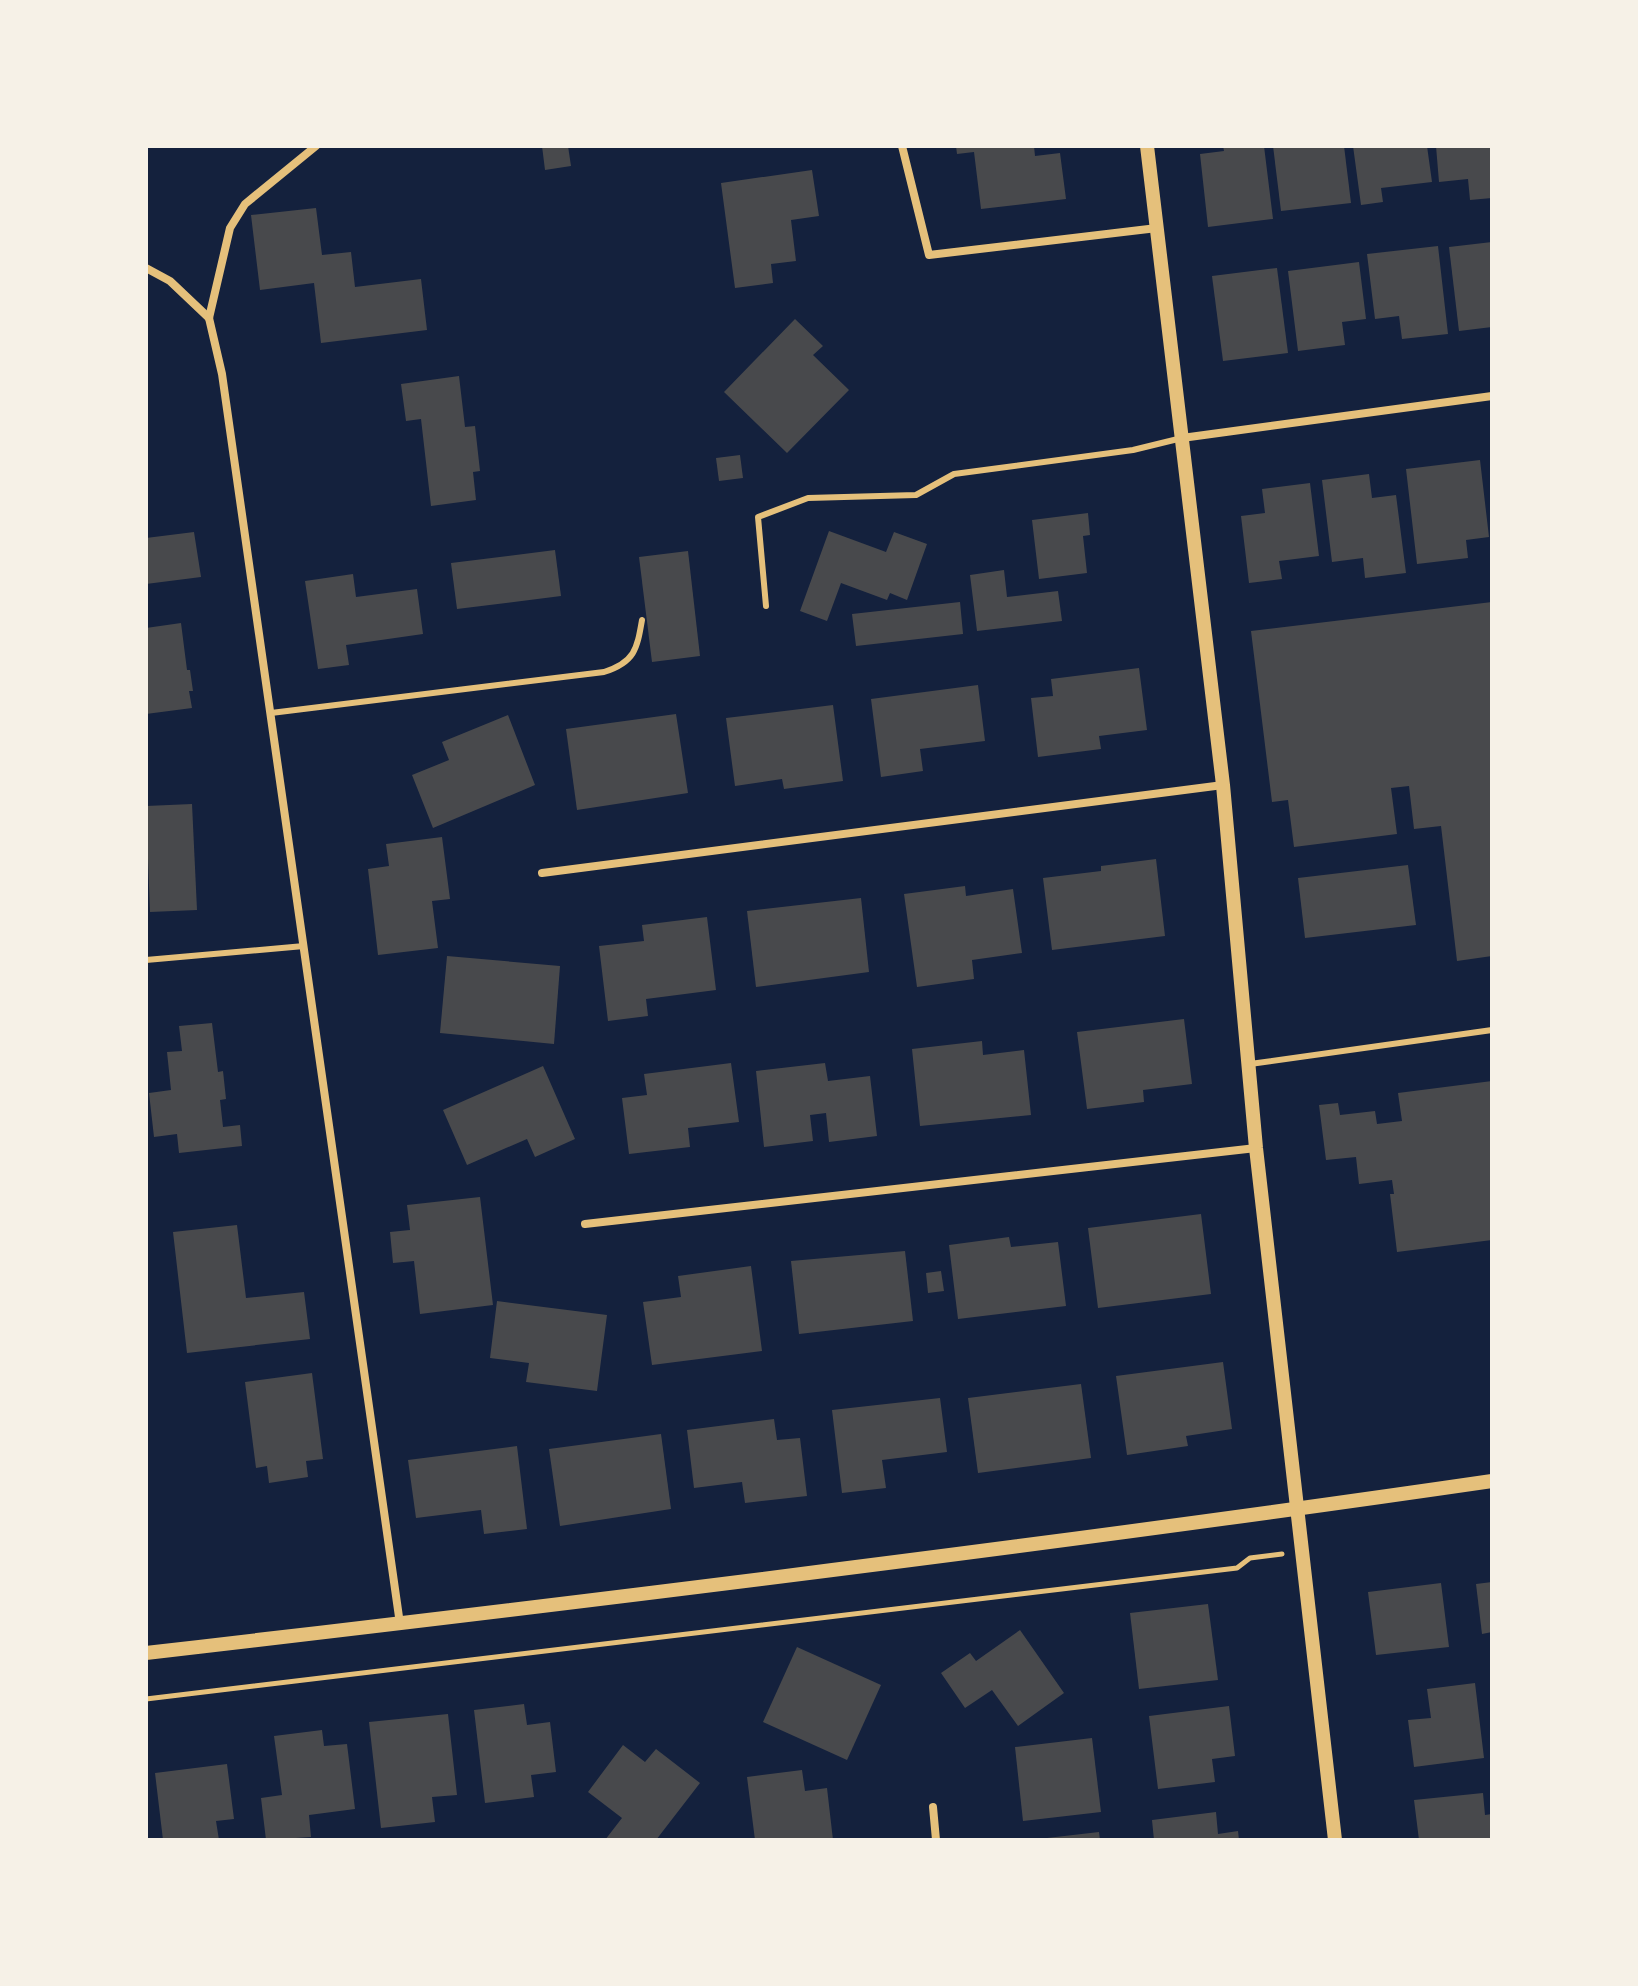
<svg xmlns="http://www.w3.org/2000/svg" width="1638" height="1986" font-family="Manrope,sans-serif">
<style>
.building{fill:#48494c}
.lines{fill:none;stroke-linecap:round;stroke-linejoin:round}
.path{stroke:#e5c07b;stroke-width:5}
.service{stroke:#e5c07b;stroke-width:6}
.minor{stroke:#e5c07b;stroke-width:8}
.tertiary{stroke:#e5c07b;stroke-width:14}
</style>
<rect width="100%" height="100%" fill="#14213d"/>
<g class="building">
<path d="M 542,146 L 568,146 L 571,166 L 545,170 Z"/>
<path d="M 956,146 L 1034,146 L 1035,156 L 1060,153 L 1066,199 L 981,209 L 974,152 L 957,154 Z"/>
<path d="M 1223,146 L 1264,146 L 1273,219 L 1208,227 L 1200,154 L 1224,151 Z"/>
<path d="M 1273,146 L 1344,146 L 1351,203 L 1281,211 Z"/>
<path d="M 1353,146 L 1427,146 L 1432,182 L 1381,188 L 1383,202 L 1361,205 Z"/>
<path d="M 1436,146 L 1492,146 L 1492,198 L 1470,200 L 1468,179 L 1439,182 Z"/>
<path d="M 812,170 L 819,216 L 791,220 L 796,261 L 771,264 L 773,283 L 735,288 L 721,183 Z"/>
<path d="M 316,208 L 322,255 L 351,252 L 355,287 L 421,279 L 427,330 L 321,343 L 314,283 L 260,290 L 251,215 Z"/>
<path d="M 1492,242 L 1492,327 L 1459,331 L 1449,247 Z"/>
<path d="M 1438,246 L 1448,334 L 1402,339 L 1399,316 L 1375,319 L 1367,254 Z"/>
<path d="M 1359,262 L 1366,319 L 1342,322 L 1345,345 L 1298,351 L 1288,271 Z"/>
<path d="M 1277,268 L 1288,353 L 1223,361 L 1212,276 Z"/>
<path d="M 795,319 L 823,346 L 813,355 L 849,390 L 787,453 L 724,392 Z"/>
<path d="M 459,376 L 465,427 L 475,426 L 480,471 L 473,472 L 476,500 L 431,506 L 421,419 L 406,421 L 401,384 Z"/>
<path d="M 740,455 L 743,478 L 719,481 L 716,458 Z"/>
<path d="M 1480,460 L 1489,537 L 1466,540 L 1468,558 L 1417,564 L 1406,469 Z"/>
<path d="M 1369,474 L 1372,498 L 1396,495 L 1406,573 L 1365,578 L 1363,558 L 1332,562 L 1322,480 Z"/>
<path d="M 1310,483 L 1319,556 L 1279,561 L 1282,579 L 1249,583 L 1241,516 L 1265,513 L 1262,489 Z"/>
<path d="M 1088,513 L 1090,535 L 1083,536 L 1087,573 L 1039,579 L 1032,520 Z"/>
<path d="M 829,531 L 886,552 L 894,532 L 927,544 L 907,600 L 890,593 L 887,600 L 841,583 L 827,621 L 800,611 Z"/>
<path d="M 194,532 L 201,577 L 146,584 L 146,538 Z"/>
<path d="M 555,550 L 561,596 L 457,609 L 451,563 Z"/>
<path d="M 688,551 L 700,656 L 652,662 L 639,557 Z"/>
<path d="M 1004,570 L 1007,597 L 1058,591 L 1062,621 L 977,631 L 970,575 Z"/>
<path d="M 353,574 L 356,597 L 417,589 L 423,634 L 346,645 L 349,665 L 318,669 L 305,581 Z"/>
<path d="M 960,602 L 963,634 L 856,646 L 852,614 Z"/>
<path d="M 1492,602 L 1492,956 L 1457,961 L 1441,826 L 1414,829 L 1409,786 L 1391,788 L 1397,834 L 1294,847 L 1288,800 L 1272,802 L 1251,631 Z"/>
<path d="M 181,623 L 187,670 L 190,670 L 193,691 L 189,691 L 192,708 L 146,714 L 146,628 Z"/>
<path d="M 1139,668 L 1147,730 L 1099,736 L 1101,749 L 1038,757 L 1031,698 L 1053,696 L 1051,679 Z"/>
<path d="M 978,685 L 985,741 L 920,749 L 923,771 L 881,777 L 871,699 Z"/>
<path d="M 833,705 L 843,781 L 784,789 L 782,779 L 735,786 L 726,718 Z"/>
<path d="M 676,714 L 688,793 L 577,810 L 566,729 Z"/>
<path d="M 508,715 L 535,785 L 433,828 L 412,775 L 449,760 L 442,742 Z"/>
<path d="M 192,804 L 197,910 L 150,912 L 146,806 Z"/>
<path d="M 442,837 L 450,899 L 432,901 L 438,948 L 378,955 L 368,869 L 389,866 L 386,844 Z"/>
<path d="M 1156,859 L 1165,936 L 1052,950 L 1043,878 L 1101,871 L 1101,866 Z"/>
<path d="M 1408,865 L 1416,925 L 1305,938 L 1298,878 Z"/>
<path d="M 965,886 L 966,896 L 1013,889 L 1022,953 L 972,960 L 974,979 L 917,987 L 904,894 Z"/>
<path d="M 861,898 L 869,972 L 756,987 L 747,911 Z"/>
<path d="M 707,917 L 716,990 L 646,999 L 648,1016 L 608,1021 L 599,946 L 644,941 L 642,925 Z"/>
<path d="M 447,956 L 560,966 L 554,1044 L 440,1033 Z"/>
<path d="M 1184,1019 L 1192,1084 L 1143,1090 L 1144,1102 L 1087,1109 L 1077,1032 Z"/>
<path d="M 212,1023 L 218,1072 L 223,1071 L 226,1099 L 220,1100 L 223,1127 L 240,1125 L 242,1146 L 179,1153 L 177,1134 L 154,1137 L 149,1093 L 171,1090 L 167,1052 L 182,1051 L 179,1026 Z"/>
<path d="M 982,1041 L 983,1055 L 1024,1050 L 1031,1115 L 920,1126 L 912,1049 Z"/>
<path d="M 731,1063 L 739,1122 L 688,1128 L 690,1147 L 629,1154 L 622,1098 L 647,1095 L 644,1074 Z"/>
<path d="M 825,1063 L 828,1081 L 870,1076 L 877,1136 L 829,1142 L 826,1113 L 810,1115 L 813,1141 L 764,1147 L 756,1071 Z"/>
<path d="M 543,1066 L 575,1139 L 535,1157 L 527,1139 L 467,1165 L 443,1110 Z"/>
<path d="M 1492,1081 L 1492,1240 L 1397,1252 L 1390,1194 L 1394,1194 L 1392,1180 L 1359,1184 L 1356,1157 L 1326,1160 L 1319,1105 L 1338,1103 L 1340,1115 L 1375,1111 L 1377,1124 L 1402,1121 L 1398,1093 Z"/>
<path d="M 480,1197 L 493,1305 L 420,1314 L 414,1261 L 393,1263 L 390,1232 L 410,1230 L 407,1205 Z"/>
<path d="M 1201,1214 L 1211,1294 L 1098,1308 L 1088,1228 Z"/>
<path d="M 237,1225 L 246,1298 L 304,1292 L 310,1339 L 187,1353 L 173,1232 Z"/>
<path d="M 1009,1237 L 1011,1247 L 1058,1242 L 1066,1306 L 958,1319 L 949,1245 Z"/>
<path d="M 905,1251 L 913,1321 L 799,1334 L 791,1261 Z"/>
<path d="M 751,1266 L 762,1351 L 652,1365 L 643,1302 L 681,1297 L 678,1276 Z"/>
<path d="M 941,1271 L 944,1291 L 928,1293 L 926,1273 Z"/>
<path d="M 497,1301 L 607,1315 L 597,1391 L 526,1382 L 529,1363 L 490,1358 Z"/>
<path d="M 1223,1362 L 1232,1429 L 1186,1436 L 1188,1446 L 1127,1455 L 1116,1376 Z"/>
<path d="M 312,1373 L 323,1459 L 306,1461 L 308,1477 L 269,1483 L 267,1466 L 256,1468 L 245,1382 Z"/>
<path d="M 1081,1384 L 1091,1458 L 978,1473 L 968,1398 Z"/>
<path d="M 940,1398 L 947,1452 L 882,1460 L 886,1488 L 842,1493 L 832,1410 Z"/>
<path d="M 774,1419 L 777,1440 L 800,1438 L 807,1496 L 745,1503 L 742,1482 L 694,1488 L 687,1430 Z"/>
<path d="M 661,1434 L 671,1509 L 560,1526 L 549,1449 Z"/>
<path d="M 517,1446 L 527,1529 L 484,1534 L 481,1510 L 416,1518 L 408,1460 Z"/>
<path d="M 1492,1582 L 1492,1632 L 1482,1634 L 1476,1584 Z"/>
<path d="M 1441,1583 L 1449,1647 L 1376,1655 L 1368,1592 Z"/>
<path d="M 1208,1604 L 1218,1680 L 1139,1689 L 1130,1613 Z"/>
<path d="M 1020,1630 L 1064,1693 L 1018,1726 L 992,1690 L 965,1708 L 941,1673 L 970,1653 L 976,1661 Z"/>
<path d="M 797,1647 L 881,1685 L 847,1760 L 763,1722 Z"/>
<path d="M 1475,1683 L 1484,1758 L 1414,1767 L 1408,1720 L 1431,1718 L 1427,1689 Z"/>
<path d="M 524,1704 L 527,1725 L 550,1722 L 556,1772 L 531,1775 L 534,1797 L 485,1803 L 474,1710 Z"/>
<path d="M 1229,1706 L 1235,1756 L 1212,1759 L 1215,1782 L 1158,1789 L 1149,1716 Z"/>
<path d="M 448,1714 L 457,1795 L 432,1797 L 435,1822 L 381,1828 L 369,1722 Z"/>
<path d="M 322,1730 L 324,1746 L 347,1744 L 355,1809 L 309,1815 L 311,1837 L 266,1840 L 261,1798 L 282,1795 L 274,1736 Z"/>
<path d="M 1092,1738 L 1101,1812 L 1023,1821 L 1015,1747 Z"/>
<path d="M 623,1745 L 645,1762 L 656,1749 L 700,1783 L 656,1840 L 605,1840 L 622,1818 L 588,1792 Z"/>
<path d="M 227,1764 L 234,1819 L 216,1821 L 219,1840 L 163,1840 L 155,1773 Z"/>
<path d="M 802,1770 L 805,1791 L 827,1788 L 833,1840 L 755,1840 L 747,1777 Z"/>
<path d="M 1483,1793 L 1485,1815 L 1492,1814 L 1492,1840 L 1419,1840 L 1414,1800 Z"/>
<path d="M 1216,1812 L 1218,1834 L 1238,1831 L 1239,1840 L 1154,1840 L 1152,1820 Z"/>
<path d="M 1099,1832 L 1100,1840 L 1047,1840 L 1047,1838 Z"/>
</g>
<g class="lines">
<path class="path" d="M 146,1699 L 1237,1568 L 1250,1558 L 1282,1554"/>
<g class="service">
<path d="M 766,606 L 758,517 L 808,498 L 916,495 L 954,474 L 1133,450 L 1182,438"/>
<path d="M 271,713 L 604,672 C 635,662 637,649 642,620"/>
<path d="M 146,960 L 304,946"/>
<path d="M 1250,1064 L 1492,1030"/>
</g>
<g class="minor">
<path d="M 316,146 L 245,204 L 230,228 L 209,318 L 222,374 L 400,1624"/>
<path d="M 902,146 L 929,255 L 1157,228"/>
<path d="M 146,268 L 170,281 L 209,318"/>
<path d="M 1182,438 L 1492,396"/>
<path d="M 542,873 L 1223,785"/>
<path d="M 585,1224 L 1256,1148"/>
<path d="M 933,1807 L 936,1840"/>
</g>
<g class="tertiary">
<path d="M 1147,146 L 1223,785 L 1256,1148 L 1335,1840"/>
<path d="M 146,1653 C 595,1601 1045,1546 1492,1481"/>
</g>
</g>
<rect width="1638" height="1986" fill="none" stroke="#f6f1e7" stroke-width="296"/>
</svg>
